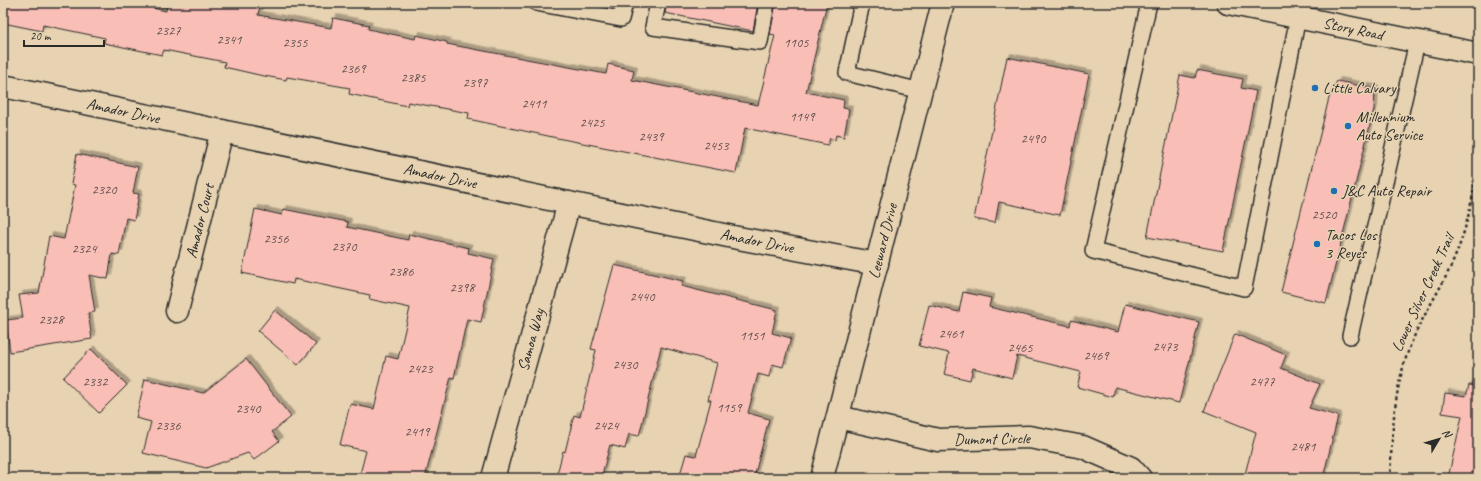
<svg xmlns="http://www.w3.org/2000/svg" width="1481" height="481" font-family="Caveat,sans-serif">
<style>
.building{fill:#f9beb5;stroke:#2b2b2b;filter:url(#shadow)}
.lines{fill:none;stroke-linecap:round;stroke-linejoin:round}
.service-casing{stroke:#2b2b2b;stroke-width:18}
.minor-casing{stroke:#2b2b2b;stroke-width:25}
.tertiary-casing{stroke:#2b2b2b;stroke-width:25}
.primary-casing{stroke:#2b2b2b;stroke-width:25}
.path{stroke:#2b2b2b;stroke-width:2.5;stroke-dasharray:3 3;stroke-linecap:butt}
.service{stroke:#e7d3b1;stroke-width:15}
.minor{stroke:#e7d3b1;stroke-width:22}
.tertiary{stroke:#e7d3b1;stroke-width:22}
.primary{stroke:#e7d3b1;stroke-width:22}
.poi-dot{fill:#1f6fb2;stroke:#e7d3b1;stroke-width:1.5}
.labels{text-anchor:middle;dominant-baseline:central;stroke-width:3;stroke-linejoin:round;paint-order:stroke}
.number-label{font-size:14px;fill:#5e504e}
.street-label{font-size:16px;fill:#2b2b2b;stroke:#e7d3b1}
.poi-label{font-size:16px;fill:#2b2b2b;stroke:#e7d3b1;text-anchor:start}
</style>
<defs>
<filter id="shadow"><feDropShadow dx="3.5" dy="-3.5" stdDeviation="0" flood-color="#0004"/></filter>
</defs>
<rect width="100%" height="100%" fill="#e7d3b1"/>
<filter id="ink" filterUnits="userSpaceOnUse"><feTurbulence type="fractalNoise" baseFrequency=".025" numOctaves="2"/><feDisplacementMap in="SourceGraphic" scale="8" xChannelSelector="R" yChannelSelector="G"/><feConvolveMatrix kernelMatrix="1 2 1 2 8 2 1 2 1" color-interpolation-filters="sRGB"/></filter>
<g filter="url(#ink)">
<g class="building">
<path d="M 3,3 L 130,3 L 166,11 L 167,3 L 247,3 L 260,5 L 258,15 L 331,28 L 333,18 L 369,25 L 368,29 L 415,39 L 416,35 L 447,42 L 447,44 L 606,74 L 608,64 L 634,70 L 632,80 L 758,105 L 775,35 L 770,34 L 776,3 L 827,3 L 806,92 L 844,100 L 843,108 L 849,109 L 844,137 L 836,135 L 835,140 L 830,138 L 828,145 L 745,128 L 736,173 L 562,139 L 468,119 L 469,113 L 408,102 L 407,106 L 349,94 L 350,88 L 287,77 L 286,80 L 259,75 L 224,67 L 225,62 L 164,50 L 162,55 L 104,43 L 105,38 L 43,25 L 42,31 L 3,23 Z"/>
<path d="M 667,3 L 758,3 L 753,31 L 665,13 Z"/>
<path d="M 1007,57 L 1089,74 L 1060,215 L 999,202 L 995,223 L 974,219 Z"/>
<path d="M 1197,70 L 1243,79 L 1241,88 L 1256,91 L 1223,251 L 1147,237 L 1180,75 L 1195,78 Z"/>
<path d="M 1337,81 L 1375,89 L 1374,109 L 1326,303 L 1281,292 L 1329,98 Z"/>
<path d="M 77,154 L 138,167 L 133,193 L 139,194 L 134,220 L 126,218 L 119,255 L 112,254 L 108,279 L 89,275 L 95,312 L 88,313 L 92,339 L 10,352 L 6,320 L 23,318 L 19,295 L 39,293 L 49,236 L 64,239 L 75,185 L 71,184 Z"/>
<path d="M 255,209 L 282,215 L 283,209 L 348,222 L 347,227 L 408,240 L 409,234 L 469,248 L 468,253 L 494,259 L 481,322 L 467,319 L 454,378 L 451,377 L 425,478 L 359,478 L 366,451 L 340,445 L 350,404 L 374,409 L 386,356 L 398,359 L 410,308 L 369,299 L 370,295 L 294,279 L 293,284 L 242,273 Z"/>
<path d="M 614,265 L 683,281 L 681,286 L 777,310 L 772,333 L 791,338 L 783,367 L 772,364 L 769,377 L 758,374 L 748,413 L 769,419 L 754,478 L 679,478 L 686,454 L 696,456 L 711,400 L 708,400 L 717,363 L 661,347 L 639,436 L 629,434 L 625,449 L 610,445 L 601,478 L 556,478 L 563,451 L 565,452 L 574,415 L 580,417 L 596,350 L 591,349 Z"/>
<path d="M 963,292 L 991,298 L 989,307 L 1070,326 L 1071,320 L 1118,332 L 1125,304 L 1199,322 L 1179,403 L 1115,387 L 1113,397 L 1077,387 L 1081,372 L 1017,356 L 1012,378 L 973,368 L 970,380 L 944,374 L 949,353 L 919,346 L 929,305 L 959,312 Z"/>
<path d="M 275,310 L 316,344 L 298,365 L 258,331 Z"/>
<path d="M 1235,334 L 1286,355 L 1281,368 L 1320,384 L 1309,408 L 1338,416 L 1323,478 L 1244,478 L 1256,432 L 1204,411 Z"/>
<path d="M 91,349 L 127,385 L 99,413 L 63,378 Z"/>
<path d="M 246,359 L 291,417 L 272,432 L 279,441 L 254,460 L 248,453 L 206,468 L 143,453 L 151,422 L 136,418 L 145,379 L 203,393 Z"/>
<path d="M 1469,385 L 1478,386 L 1478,478 L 1448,478 L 1462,416 L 1442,413 L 1445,393 L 1466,396 Z"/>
</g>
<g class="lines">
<defs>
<g id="service">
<path d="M 536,3 L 621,19 L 625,3"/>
<path d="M 658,3 L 653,27 L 760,42 L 767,3"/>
<path d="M 862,3 L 847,73 L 921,91"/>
<path d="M 1149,3 L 1093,251 L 1244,288 L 1298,17"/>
<path d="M 1350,336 L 1417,42"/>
</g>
<g id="minor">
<path d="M 3,86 L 738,238 L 877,264"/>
<path d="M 177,311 L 222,131"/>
<path d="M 838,417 L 938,440 L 1029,437 L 1083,447 L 1131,468 L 1140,478"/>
<path d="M 493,478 L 569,203"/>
</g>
<path id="tertiary" d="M 822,478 L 943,3"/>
<path id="primary" d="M 1228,3 L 1478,54"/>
</defs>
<use href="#service" class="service-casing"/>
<use href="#minor" class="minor-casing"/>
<use href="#tertiary" class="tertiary-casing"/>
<use href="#primary" class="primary-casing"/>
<path class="path" d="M 1390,478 C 1392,439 1393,399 1405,361 C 1416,323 1440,293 1455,257 C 1468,225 1472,200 1478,166"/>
<use href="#service" class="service"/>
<use href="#minor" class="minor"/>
<use href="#tertiary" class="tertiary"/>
<use href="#primary" class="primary"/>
</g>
</g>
<g class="poi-dot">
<circle cx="1315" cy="88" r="4"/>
<circle cx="1348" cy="126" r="4"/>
<circle cx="1334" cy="191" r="4"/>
<circle cx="1317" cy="244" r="4"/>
</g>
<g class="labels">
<g class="number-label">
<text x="168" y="30">2327</text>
<text x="229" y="39">2341</text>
<text x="295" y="42">2355</text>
<text x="796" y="42">1105</text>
<text x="353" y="68">2369</text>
<text x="413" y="77">2385</text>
<text x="475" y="82">2397</text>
<text x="534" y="103">2411</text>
<text x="802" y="116">1149</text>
<text x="592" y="122">2425</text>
<text x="651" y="136">2439</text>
<text x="1033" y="138">2490</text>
<text x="716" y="145">2453</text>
<text x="104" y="189">2320</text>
<text x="1324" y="214">2520</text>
<text x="276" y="238">2356</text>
<text x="344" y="246">2370</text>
<text x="84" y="248">2324</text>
<text x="401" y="271">2386</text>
<text x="462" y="287">2398</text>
<text x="642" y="296">2440</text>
<text x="51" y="319">2328</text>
<text x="951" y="333">2461</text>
<text x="752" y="335">1151</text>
<text x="1165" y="346">2473</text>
<text x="1020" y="347">2465</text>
<text x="1096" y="355">2469</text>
<text x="625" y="364">2430</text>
<text x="420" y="368">2423</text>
<text x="95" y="381">2332</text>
<text x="1262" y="381">2477</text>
<text x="729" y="407">1159</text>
<text x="248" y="408">2340</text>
<text x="168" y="425">2336</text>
<text x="606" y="425">2424</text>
<text x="417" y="431">2419</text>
<text x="1303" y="446">2481</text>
</g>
<g class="street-label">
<text transform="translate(1353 29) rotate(12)">Story Road</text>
<text transform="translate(123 111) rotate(12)">Amador Drive</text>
<text transform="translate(440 176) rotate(12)">Amador Drive</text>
<text transform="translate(200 221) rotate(-76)">Amador Court</text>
<text transform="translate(757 241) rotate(11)">Amador Drive</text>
<text transform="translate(883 241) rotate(-76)">Leeward Drive</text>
<text transform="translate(1423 293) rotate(-65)">Lower Silver Creek Trail</text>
<text transform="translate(531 340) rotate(-75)">Samoa Way</text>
<text transform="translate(992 439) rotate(-1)">Dumont Circle</text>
</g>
<g class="poi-label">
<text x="1323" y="88">Little Calvary</text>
<text x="1356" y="117">Millennium<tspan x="1356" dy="18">Auto Service</tspan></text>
<text x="1342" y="191">J&amp;C Auto Repair</text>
<text x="1325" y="235">Tacos Los<tspan x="1325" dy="18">3 Reyes</tspan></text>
</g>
</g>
<rect width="1481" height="481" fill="none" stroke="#e7d3b1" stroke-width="16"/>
<rect x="8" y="8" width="1465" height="465" fill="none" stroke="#2b2b2b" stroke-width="1.5" filter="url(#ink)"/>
<g transform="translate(1439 439) rotate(52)" stroke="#e7d3b1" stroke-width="3" paint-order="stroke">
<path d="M0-3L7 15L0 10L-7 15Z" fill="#2b2b2b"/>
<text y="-6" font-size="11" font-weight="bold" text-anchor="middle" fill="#2b2b2b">N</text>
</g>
<path d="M24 40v6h80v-6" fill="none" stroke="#2b2b2b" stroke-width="2"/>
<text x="30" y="40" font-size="12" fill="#2b2b2b" stroke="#e7d3b1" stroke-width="3" paint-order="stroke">20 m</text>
</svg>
